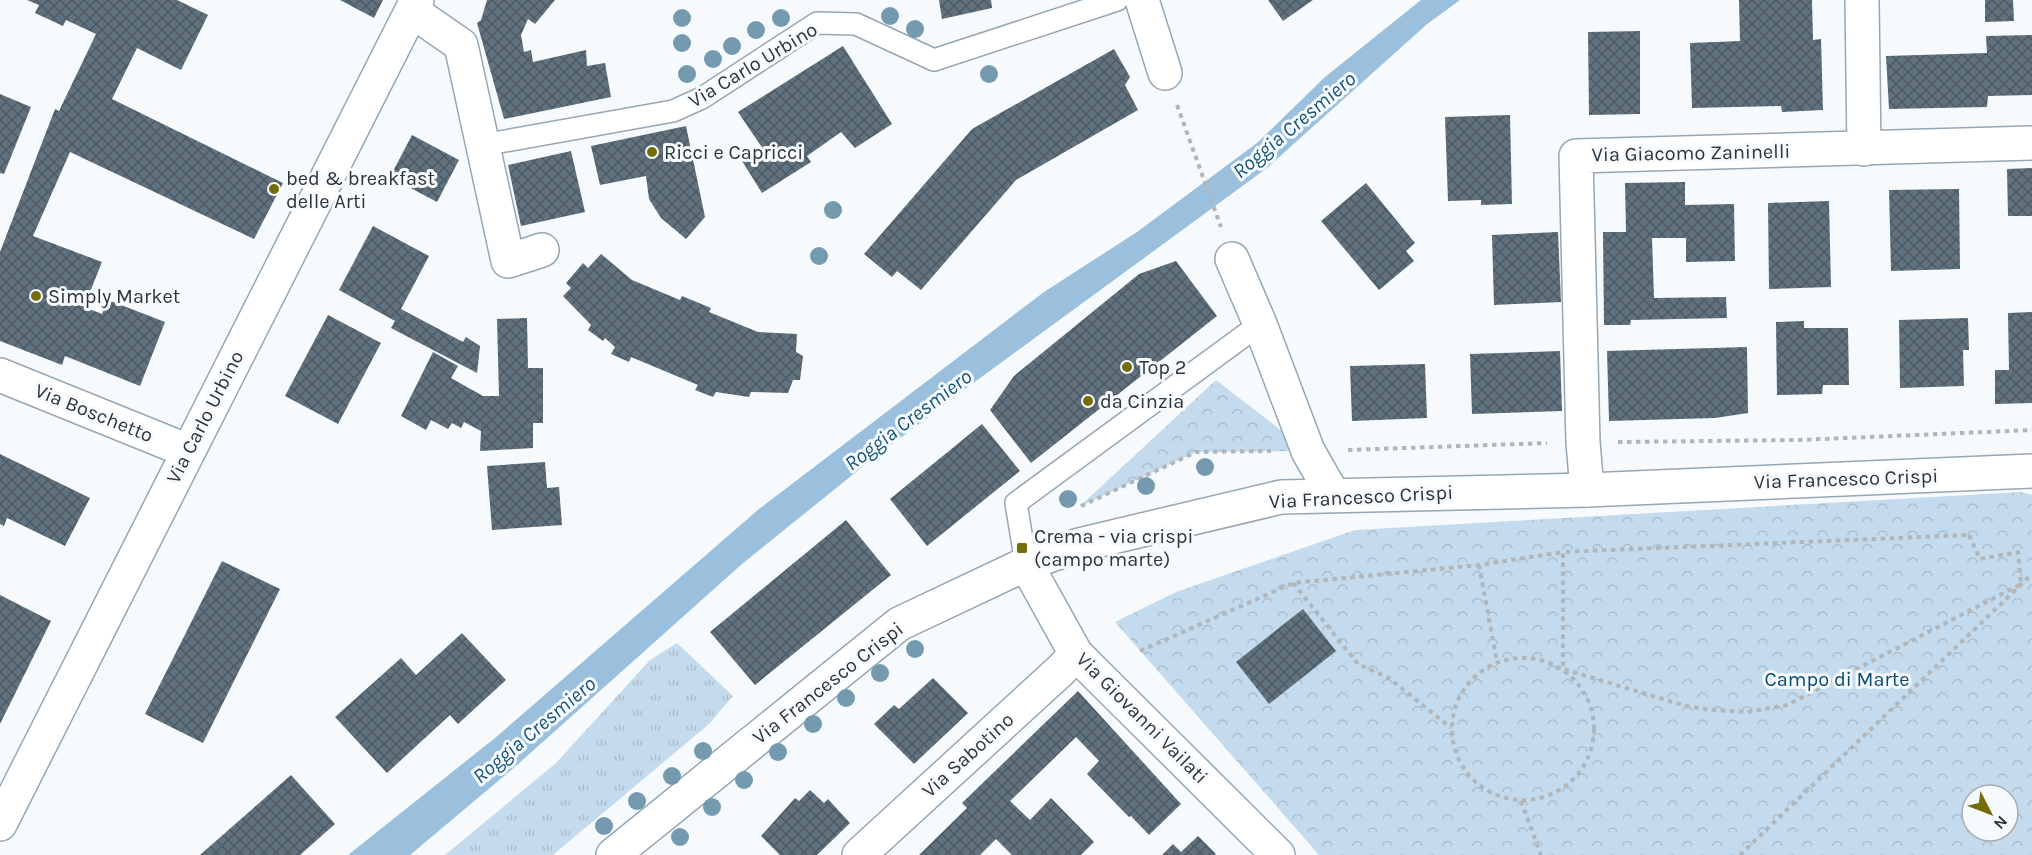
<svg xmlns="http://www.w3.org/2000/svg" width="2032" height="855" font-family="Karla,sans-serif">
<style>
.grass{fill:url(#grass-tufts)}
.forest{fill:url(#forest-crowns);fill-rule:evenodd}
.water{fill:#9ac0dd}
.building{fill:url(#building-cross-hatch)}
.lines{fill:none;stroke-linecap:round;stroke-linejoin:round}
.lane-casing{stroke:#95a7b5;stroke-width:24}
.street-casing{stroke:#95a7b5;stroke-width:36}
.secondary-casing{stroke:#95a7b5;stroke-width:36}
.path{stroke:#b0b6ba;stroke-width:4;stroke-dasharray:4.5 4.5;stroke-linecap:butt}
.lane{stroke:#fff;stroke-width:21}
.street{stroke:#fff;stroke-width:33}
.secondary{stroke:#fff;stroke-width:33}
.tree{fill:#749ab0}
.poi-dot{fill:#756d0a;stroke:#f6fafd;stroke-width:2}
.labels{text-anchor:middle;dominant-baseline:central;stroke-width:6;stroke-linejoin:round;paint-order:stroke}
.street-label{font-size:20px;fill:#2d353b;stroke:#f6fafd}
.poi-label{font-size:20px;fill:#2d353b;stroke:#f6fafd;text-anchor:start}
.park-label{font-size:20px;fill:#094b71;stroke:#f6fafd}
.water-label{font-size:21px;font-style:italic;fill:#16547a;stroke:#f6fafd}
</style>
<defs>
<pattern id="grass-tufts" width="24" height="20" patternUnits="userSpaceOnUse" patternTransform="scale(1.5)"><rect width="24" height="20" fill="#c4dbed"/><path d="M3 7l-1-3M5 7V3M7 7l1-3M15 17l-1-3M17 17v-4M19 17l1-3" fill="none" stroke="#a9bdcc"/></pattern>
<pattern id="forest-crowns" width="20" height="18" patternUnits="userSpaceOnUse" patternTransform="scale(1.5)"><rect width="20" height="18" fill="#c4dbed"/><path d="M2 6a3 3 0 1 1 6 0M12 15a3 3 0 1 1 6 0" fill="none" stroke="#a9bdcc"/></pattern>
<pattern id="building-cross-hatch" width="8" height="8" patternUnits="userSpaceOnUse" patternTransform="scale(1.5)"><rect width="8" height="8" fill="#61727e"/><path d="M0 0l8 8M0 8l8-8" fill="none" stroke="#4c5a63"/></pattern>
</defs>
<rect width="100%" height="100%" fill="#f6fafd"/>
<path class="grass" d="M 677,643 L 733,696 L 709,724 L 553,855 L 445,855 L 556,763 L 650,660 Z"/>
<g class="forest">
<path d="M 1216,380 L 1308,451 L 1196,452 L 1079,507 Z"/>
<path d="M 2021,492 L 2032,495 L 2032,855 L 1319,855 L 1115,622 L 1176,592 L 1355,530 ZM 1972,795 L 2008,795 L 2008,831 L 1972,831 Z"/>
</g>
<path class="water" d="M 1421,0 L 1460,0 L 1426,25 L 1267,168 L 957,395 L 861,468 L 742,564 L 517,765 L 410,855 L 348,855 L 495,738 L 759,509 L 1044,292 L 1137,232 L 1257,143 L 1325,77 Z"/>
<g class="building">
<path d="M 27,0 L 177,0 L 208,15 L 181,70 L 137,48 L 112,99 L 283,183 L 254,239 L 70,152 L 33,236 L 102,262 L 84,307 L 102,314 L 108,300 L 165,322 L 140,386 L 65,356 L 62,365 L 0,341 L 0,252 L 55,109 L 59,111 L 96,34 L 66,20 L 63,26 L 35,13 L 39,5 Z"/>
<path d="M 340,0 L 383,0 L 374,18 Z"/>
<path d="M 487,0 L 555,0 L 535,24 L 528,19 L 521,35 L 524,52 L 531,50 L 533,62 L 586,50 L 587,66 L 605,63 L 611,97 L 504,119 L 477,23 L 481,20 Z"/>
<path d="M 939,0 L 991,0 L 992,8 L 942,19 Z"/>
<path d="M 1268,0 L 1313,0 L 1283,21 Z"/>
<path d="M 1739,0 L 1812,0 L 1813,40 L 1821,39 L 1823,110 L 1782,112 L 1781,106 L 1692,108 L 1690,43 L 1740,41 Z"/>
<path d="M 1985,0 L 2013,0 L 2014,21 L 1985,22 Z"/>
<path d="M 1640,31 L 1640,114 L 1589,115 L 1588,32 Z"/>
<path d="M 2032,35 L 2032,95 L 1988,96 L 1987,107 L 1889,109 L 1886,56 L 1987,53 L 1986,36 Z"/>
<path d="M 843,46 L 892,124 L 855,148 L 841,132 L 807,156 L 811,162 L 762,193 L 742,161 L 763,149 L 738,112 Z"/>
<path d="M 1114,49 L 1130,77 L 1125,85 L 1138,110 L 1016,180 L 921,290 L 897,271 L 892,277 L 864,254 L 972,129 Z"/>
<path d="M 0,94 L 31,107 L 4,174 L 0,173 Z"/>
<path d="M 1510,115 L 1512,204 L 1481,205 L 1481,200 L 1448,201 L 1445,117 Z"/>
<path d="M 686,126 L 705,217 L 686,239 L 661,218 L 649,199 L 646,176 L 600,185 L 591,146 Z"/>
<path d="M 412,135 L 459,160 L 437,202 L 390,177 Z"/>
<path d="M 571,151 L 585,212 L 521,226 L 508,165 Z"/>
<path d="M 2032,168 L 2032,216 L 2008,216 L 2007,169 Z"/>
<path d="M 1685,182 L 1685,205 L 1734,204 L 1735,261 L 1686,262 L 1686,238 L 1652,238 L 1654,298 L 1726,297 L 1727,318 L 1631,320 L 1630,325 L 1604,325 L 1603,232 L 1626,232 L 1625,183 Z"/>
<path d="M 1366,183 L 1415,243 L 1406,251 L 1414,261 L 1379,290 L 1321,221 Z"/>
<path d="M 1959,189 L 1960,269 L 1891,271 L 1889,190 Z"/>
<path d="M 1829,201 L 1831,287 L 1769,289 L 1768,203 Z"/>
<path d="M 373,226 L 429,256 L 401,309 L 463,342 L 466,337 L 480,346 L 477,373 L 391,328 L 395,321 L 339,290 Z"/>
<path d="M 1558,232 L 1561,302 L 1494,305 L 1492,235 Z"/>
<path d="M 601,254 L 632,280 L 680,300 L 682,296 L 711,308 L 709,312 L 758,332 L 797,334 L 796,352 L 803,356 L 800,380 L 793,380 L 788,393 L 751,392 L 749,397 L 716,392 L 713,397 L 695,390 L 698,385 L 631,357 L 629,362 L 611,354 L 615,347 L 605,338 L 603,341 L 588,330 L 591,325 L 563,296 L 571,288 L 566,283 L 583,263 L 588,268 Z"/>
<path d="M 1176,261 L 1217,316 L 1031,463 L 990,410 L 1014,376 L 1139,274 Z"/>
<path d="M 2032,312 L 2032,403 L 1995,404 L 1995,370 L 2009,370 L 2008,313 Z"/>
<path d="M 328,315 L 381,343 L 338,424 L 285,396 Z"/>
<path d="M 527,318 L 528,368 L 543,368 L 543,423 L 533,423 L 533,448 L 480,451 L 481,431 L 464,422 L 461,428 L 452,423 L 448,429 L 431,420 L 426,430 L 401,416 L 433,352 L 458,366 L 451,378 L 483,396 L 499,396 L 497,319 Z"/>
<path d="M 1968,318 L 1969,350 L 1963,350 L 1964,386 L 1900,388 L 1899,320 Z"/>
<path d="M 1804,321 L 1804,328 L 1848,328 L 1849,385 L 1823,385 L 1822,394 L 1777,395 L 1776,322 Z"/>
<path d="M 1747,347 L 1748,413 L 1715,418 L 1609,421 L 1607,351 Z"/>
<path d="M 1560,351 L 1562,411 L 1472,414 L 1470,354 Z"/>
<path d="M 1425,364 L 1427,418 L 1352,421 L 1350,366 Z"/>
<path d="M 982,424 L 1020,471 L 927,546 L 890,499 Z"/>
<path d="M 0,454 L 90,498 L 65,546 L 7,518 L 4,526 L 0,524 Z"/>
<path d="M 545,462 L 547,488 L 559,487 L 562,525 L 492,530 L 487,466 Z"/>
<path d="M 846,520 L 891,575 L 755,685 L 710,632 Z"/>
<path d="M 222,561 L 280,589 L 203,743 L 145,714 Z"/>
<path d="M 0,595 L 51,621 L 0,724 Z"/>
<path d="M 1303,609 L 1336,651 L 1269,704 L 1236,662 Z"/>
<path d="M 462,633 L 506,680 L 458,724 L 450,715 L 387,773 L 335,717 L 401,658 L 416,675 Z"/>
<path d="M 933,678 L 968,713 L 914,764 L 874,724 L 894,705 L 899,709 Z"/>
<path d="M 1078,691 L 1181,804 L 1149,835 L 1131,816 L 1129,817 L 1087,774 L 1099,761 L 1076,737 L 1010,801 L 1030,820 L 1051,798 L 1094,842 L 1081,855 L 1012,855 L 996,839 L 980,855 L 919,855 L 967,808 L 962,803 Z"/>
<path d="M 291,775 L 335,824 L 300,855 L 200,855 Z"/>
<path d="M 810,790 L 824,803 L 828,799 L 850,823 L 817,855 L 780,855 L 761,836 L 795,798 L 799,801 Z"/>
<path d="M 1198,836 L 1216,854 L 1214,855 L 1162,855 L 1173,844 L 1181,852 Z"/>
</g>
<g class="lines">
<defs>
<g id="lane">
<path d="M 483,145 L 673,111 L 702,98 L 817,23 L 856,24 L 934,60 L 1117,0"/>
<path d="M 1026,564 L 1016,503 L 1260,324"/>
</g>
<g id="street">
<path d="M 1142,0 L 1165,73"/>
<path d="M 1862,0 L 1864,149"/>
<path d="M 412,11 L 461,45 L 508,261 L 542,250"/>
<path d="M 1232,259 L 1260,324 L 1308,451 L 1333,495"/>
<path d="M 0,375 L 188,451"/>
<path d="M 1587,490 L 1583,442 L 1576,156 L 2032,143"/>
<path d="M 1026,564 L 1076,654 L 1278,855"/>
<path d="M 859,855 L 1061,670 L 1076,654"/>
</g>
<g id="secondary">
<path d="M 0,824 L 417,0"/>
<path d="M 613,855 L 899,624 L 1026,564 L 1079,545 L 1281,497 L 1587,490 L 2032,471"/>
</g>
</defs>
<use href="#lane" class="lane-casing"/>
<use href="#street" class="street-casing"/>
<use href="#secondary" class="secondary-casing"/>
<g class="path">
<path d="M 1177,105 L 1221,227"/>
<path d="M 1618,442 L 1799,440 L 2032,430"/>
<path d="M 1348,450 L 1547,443"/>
<path d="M 1081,506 L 1196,452 L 1271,451"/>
<path d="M 1969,535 L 1980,559 L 2018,552 L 2021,584 L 1787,705 L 1747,712 L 1710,710 L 1686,706 L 1563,669 L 1563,552 Z"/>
<path d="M 1479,565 L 1497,662"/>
<path d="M 1293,583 L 1358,664 L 1389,678 L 1451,728"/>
<path d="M 1140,651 L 1293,583 L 1479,565 L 1563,552"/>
<circle cx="1523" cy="729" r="71"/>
<path d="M 1521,801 L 1541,855"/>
<path d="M 1740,855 L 2032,574"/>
</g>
<use href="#lane" class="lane"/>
<use href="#street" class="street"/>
<use href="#secondary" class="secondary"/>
</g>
<g class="tree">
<circle cx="890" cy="16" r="9"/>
<circle cx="682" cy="18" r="9"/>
<circle cx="781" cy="18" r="9"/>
<circle cx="915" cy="29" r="9"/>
<circle cx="756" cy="30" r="9"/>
<circle cx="682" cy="43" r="9"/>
<circle cx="732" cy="46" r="9"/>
<circle cx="713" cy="59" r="9"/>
<circle cx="687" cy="74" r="9"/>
<circle cx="989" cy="74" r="9"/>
<circle cx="833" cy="210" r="9"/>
<circle cx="819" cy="256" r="9"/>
<circle cx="1205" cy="467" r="9"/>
<circle cx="1146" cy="486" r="9"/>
<circle cx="1068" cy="499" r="9"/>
<circle cx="915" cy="649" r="9"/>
<circle cx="880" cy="673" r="9"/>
<circle cx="846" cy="698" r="9"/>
<circle cx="813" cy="724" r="9"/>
<circle cx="703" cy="751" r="9"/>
<circle cx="778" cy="752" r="9"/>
<circle cx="672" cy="776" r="9"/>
<circle cx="744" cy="780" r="9"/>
<circle cx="637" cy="801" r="9"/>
<circle cx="712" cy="807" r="9"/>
<circle cx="604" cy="826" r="9"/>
<circle cx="680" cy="837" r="9"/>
</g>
<g class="poi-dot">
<circle cx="652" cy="152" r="6"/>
<circle cx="274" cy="189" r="6"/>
<circle cx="36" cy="296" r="6"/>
<circle cx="1127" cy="367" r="6"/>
<circle cx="1088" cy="401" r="6"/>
<rect x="1016" y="542" width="12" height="12" rx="3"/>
</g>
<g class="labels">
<g class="street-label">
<text transform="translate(753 65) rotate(-31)">Via Carlo Urbino</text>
<text transform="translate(1691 153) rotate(-1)">Via Giacomo Zaninelli</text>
<text transform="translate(94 413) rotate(22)">Via Boschetto</text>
<text transform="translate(205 417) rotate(-63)">Via Carlo Urbino</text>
<text transform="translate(1846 479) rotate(-2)">Via Francesco Crispi</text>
<text transform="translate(1361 497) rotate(-3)">Via Francesco Crispi</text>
<text transform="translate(828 683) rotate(-38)">Via Francesco Crispi</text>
<text transform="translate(1142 718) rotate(45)">Via Giovanni Vailati</text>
<text transform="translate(968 755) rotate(-42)">Via Sabotino</text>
</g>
<g class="poi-label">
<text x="664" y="152">Ricci e Capricci</text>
<text x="286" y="178">bed &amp; breakfast<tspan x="286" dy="23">delle Arti</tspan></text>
<text x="48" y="296">Simply Market</text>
<text x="1139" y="367">Top 2</text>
<text x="1100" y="401">da Cinzia</text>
<text x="1034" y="536">Crema - via crispi<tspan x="1034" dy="23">(campo marte)</tspan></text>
</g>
<g class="park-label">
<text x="1837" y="679">Campo di Marte</text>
</g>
<g class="water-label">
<text transform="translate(1294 125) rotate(-40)">Roggia Cresmiero</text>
<text transform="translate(908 420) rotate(-37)">Roggia Cresmiero</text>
<text transform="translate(534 730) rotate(-40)">Roggia Cresmiero</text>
</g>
</g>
<g transform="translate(1990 813) rotate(132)"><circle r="28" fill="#f6fafd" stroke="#a6abaf" stroke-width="1.5"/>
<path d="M0-4.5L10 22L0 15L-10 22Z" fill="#756d0a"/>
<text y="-9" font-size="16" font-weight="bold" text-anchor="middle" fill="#2d353b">N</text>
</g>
</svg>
